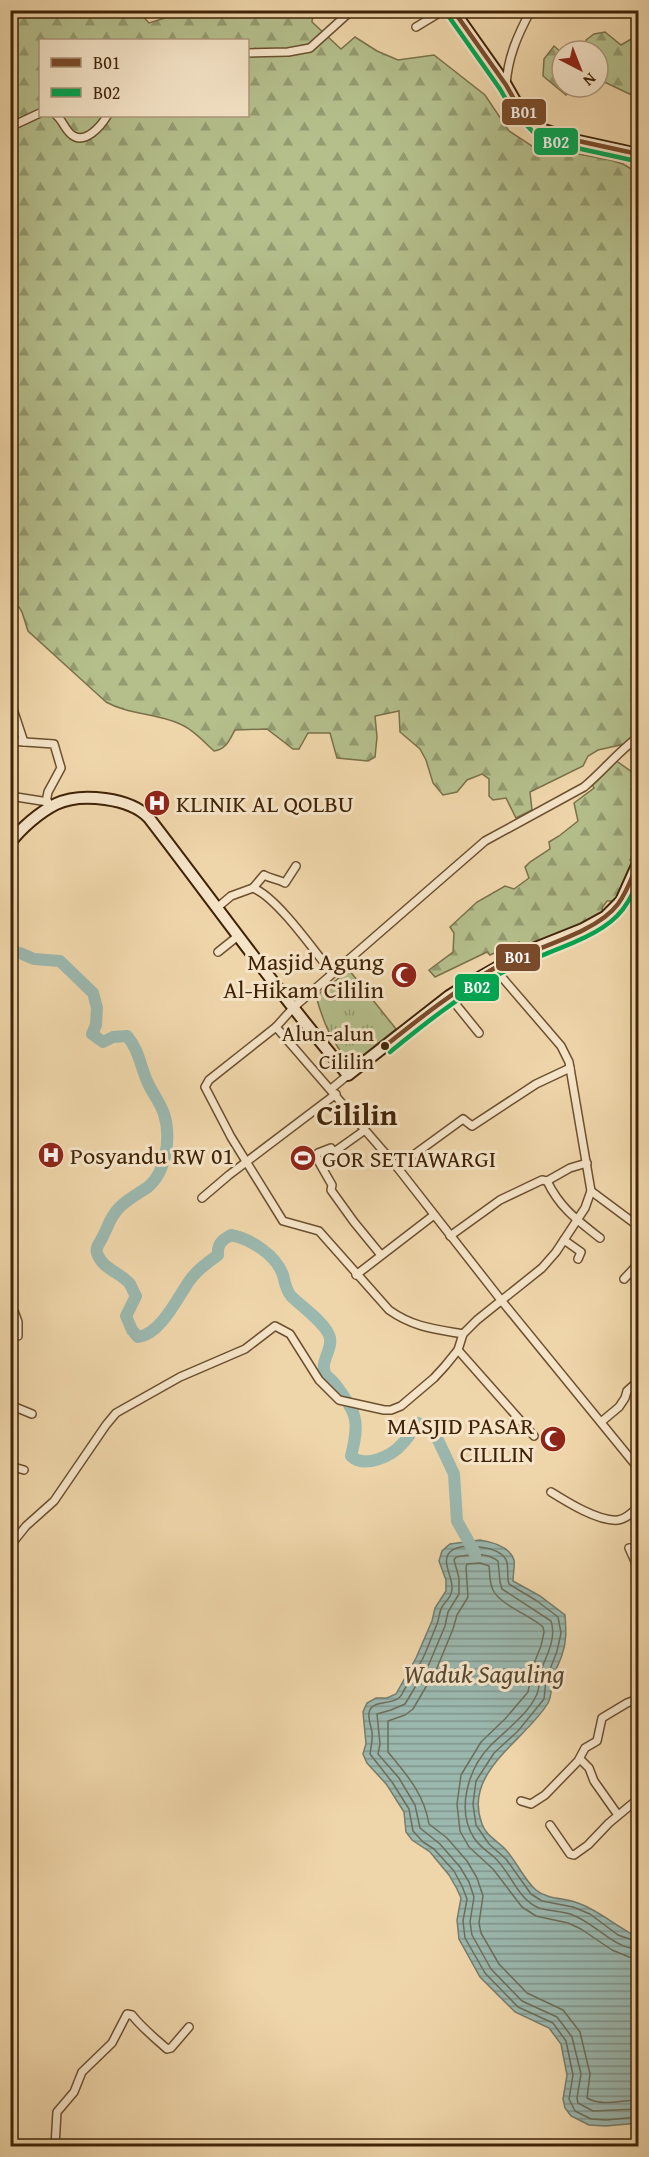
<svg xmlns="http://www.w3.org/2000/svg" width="649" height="2157" font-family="'Gentium Book Plus',serif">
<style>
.forest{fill:url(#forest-firs);stroke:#7a7149;stroke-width:1.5;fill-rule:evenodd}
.park{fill:url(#park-tufts);stroke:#7a7149;stroke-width:1.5}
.water{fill:url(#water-rules);stroke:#777c6b;stroke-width:1.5}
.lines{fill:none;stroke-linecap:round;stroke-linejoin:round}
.shore{stroke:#6e6e5a;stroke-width:1.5}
.river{stroke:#9bb8af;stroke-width:12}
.minor-casing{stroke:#6c502f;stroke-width:10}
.secondary-casing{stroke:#402306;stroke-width:14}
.minor{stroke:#f5e4c8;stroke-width:7}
.secondary{stroke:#f5e4c8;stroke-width:10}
.bus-1-casing{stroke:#f5e4c8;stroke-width:9}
.bus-2-casing{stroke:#f5e4c8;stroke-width:9}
.bus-1{stroke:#7a4b2a;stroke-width:4.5}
.bus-2{stroke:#00a651;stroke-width:4.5}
.bus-dot{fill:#402306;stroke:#f5e4c8;stroke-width:2}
.labels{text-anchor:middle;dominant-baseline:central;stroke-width:6;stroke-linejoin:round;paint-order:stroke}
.bus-label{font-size:22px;fill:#402306;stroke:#f5e4c8;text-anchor:end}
.poi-label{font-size:24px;fill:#402306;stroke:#f5e4c8;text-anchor:start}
.water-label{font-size:26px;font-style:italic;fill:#574830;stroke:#f5e4c8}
.district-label{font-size:30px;font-weight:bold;fill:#402306;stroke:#f5e4c8}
.line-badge{stroke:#f5e4c8;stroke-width:2}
.badge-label{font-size:16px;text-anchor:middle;font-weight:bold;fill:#fff}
</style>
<defs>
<pattern id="forest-firs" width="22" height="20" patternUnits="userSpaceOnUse" patternTransform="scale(1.5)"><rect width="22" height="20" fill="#b4bf8c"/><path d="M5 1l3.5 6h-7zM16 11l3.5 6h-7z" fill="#949b70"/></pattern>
<pattern id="park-tufts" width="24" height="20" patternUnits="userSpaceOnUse" patternTransform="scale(1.5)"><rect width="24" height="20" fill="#b4bf8c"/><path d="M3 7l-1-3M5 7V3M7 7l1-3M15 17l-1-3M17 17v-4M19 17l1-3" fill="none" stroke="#949b70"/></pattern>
<pattern id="water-rules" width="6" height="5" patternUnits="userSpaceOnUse" patternTransform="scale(1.5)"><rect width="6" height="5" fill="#9bb8af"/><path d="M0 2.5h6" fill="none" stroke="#80958c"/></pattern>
</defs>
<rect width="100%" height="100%" fill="#efd6aa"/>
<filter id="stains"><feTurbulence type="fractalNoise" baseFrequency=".00333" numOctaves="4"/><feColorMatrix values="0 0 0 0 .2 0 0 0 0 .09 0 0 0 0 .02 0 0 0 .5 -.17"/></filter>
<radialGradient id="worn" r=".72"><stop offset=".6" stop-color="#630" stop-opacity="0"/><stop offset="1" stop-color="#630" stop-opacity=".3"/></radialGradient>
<g class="forest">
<path d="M 11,11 L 138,11 L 149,23 L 178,14 L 183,11 L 317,11 L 313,14 L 312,22 L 341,49 L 355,37 L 377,51 L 398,60 L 434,55 L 485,95 L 509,131 L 547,156 L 568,152 L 610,160 L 623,164 L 638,173 L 638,720 L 629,743 L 598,750 L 588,756 L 583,766 L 530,792 L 532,810 L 516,818 L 506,798 L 493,800 L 489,796 L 489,779 L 482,774 L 467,780 L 457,792 L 443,795 L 433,783 L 426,760 L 420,749 L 400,732 L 399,711 L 375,716 L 377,737 L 375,757 L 368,761 L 337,758 L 330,733 L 308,733 L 299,749 L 293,749 L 267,729 L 235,730 C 229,740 227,749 214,751 C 204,742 193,729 180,724 C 156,713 129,715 106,702 L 28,631 L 22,612 L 19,607 L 11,603 ZM 40,40 L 248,40 L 248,116 L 40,116 Z"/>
<path d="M 605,32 L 621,45 L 638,35 L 638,98 L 598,79 L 598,51 L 586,51 L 586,40 L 594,34 Z"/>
<path d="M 554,46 L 562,53 L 562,87 L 577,87 L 566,95 L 543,76 L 544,59 Z"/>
<path d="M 615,760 L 635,774 L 638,774 L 638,844 L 630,860 L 635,864 L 619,901 L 607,901 L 602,908 L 604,914 L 591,921 L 524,949 L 519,942 L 490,955 L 487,952 L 435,977 L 429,970 L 453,952 L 454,933 L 450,927 L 477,902 L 505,886 L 514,889 L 529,878 L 525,867 L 530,862 L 550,849 L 549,842 L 559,836 L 578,821 L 574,803 L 594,788 L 589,778 Z"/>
</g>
<path class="park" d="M 349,970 L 396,1029 L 356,1061 L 350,1063 C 332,1043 323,1022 316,996 Z"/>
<path class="water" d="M 480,1540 C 492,1542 510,1547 514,1560 C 515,1566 513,1574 513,1581 L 540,1596 L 565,1615 C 566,1629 567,1641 562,1655 C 559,1664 554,1672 552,1681 C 551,1688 552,1696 548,1703 C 526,1740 462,1772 482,1824 C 486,1836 498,1841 506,1850 C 517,1862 524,1880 536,1890 C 547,1899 562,1898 575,1902 C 598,1909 616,1927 638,1937 L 638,2123 L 606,2126 L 589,2125 L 571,2116 L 565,2108 L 563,2099 L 567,2075 L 561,2044 L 549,2028 L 515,2012 L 480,1977 L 459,1939 L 457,1920 L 461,1898 L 457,1889 L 449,1875 L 430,1852 L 412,1840 L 406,1832 L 404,1812 L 387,1785 L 367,1763 L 363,1754 L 366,1744 L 363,1712 L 367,1703 L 376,1698 L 387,1698 L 396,1694 L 416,1658 L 432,1621 L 435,1608 L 446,1591 L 446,1580 L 439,1561 L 442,1551 L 450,1544 Z"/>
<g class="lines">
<g class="shore">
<path d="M 638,1942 L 618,1935 L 590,1914 L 573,1907 L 542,1901 L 531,1894 L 506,1859 L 489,1844 L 476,1825 L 473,1804 L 476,1781 L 494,1753 L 518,1731 L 544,1699 L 546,1680 L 557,1651 L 561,1633 L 558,1617 L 537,1601 L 509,1584 C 506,1576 510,1564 505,1558 C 496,1546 460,1542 450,1552 C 439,1563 458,1582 450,1596 C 448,1600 444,1603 442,1607 C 439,1612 439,1619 437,1624 C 432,1636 428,1647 423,1658 C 417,1670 408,1682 402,1694 C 396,1707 371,1698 369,1713 C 368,1719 371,1726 372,1732 C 373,1740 371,1746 370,1754 L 392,1782 L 409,1809 L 413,1831 L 423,1842 L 434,1849 L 454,1871 L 462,1886 L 467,1899 L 463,1921 L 465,1938 L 485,1973 L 518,2007 L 553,2023 L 566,2041 L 573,2075 L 569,2099 L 575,2111 L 591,2119 L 606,2120 L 638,2117"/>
<path d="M 638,1949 C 612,1948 595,1922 570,1914 C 560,1911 549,1911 539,1908 C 517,1899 511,1872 494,1857 C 487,1851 480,1847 474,1838 C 456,1810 468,1769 490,1746 C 504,1732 528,1714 536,1696 C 541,1687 539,1674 543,1665 C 549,1651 556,1636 551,1621 L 502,1589 L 500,1582 L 498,1561 C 486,1552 471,1554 456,1557 L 454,1560 L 459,1578 L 459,1594 L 448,1612 L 445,1626 L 429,1664 L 405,1704 L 391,1710 L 377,1714 L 380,1744 L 378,1754 L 399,1778 L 415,1805 L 420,1828 L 440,1844 L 460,1867 L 469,1882 L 474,1897 L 470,1922 L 472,1935 L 491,1969 L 522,2001 L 557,2017 L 572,2037 L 581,2074 L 577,2098 L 578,2103 L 593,2111 L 638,2109"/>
<path d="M 638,1958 L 629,1957 L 612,1950 L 581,1929 L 568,1923 L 536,1916 L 522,1907 L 493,1869 L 469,1847 L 460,1831 L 457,1804 L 461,1775 L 481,1742 L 505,1719 L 528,1692 L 533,1666 L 541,1646 L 544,1632 L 543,1627 C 530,1615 500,1605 493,1590 C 489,1582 490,1573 489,1566 L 480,1563 L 467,1564 L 466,1567 L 468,1597 L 457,1615 L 453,1629 L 437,1668 L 413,1709 L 405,1715 L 388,1721 L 388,1752 C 407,1775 424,1794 429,1824 L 447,1838 L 467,1861 L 477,1878 L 483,1896 L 479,1923 L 481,1933 L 499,1964 L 527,1993 L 563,2010 L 580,2032 L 590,2074 L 587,2098 C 603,2107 621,2100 638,2100"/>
</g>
<path class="river" d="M 10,953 L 20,953 L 34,959 L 60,961 L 93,993 L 97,1008 L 96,1025 L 92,1034 L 103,1042 L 113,1037 L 127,1036 C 139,1050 140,1065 147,1081 C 152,1093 160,1102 164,1114 C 171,1136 167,1171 148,1187 C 138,1194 127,1199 118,1209 C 109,1219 109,1225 103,1236 C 101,1242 95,1246 97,1253 C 102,1269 120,1272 130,1284 C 132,1288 134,1293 136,1296 L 126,1316 L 132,1330 L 138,1337 C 161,1334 177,1298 190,1280 C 197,1270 208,1262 218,1255 C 217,1244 222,1240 231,1235 C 251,1239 276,1255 283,1275 C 285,1283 286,1290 291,1296 C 302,1307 323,1321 329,1335 C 335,1348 318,1362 326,1375 C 329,1378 333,1381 336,1385 C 357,1414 360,1421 351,1456 C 365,1469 392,1456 403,1443 C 409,1437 413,1429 418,1423 L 429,1429 L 438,1440 L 454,1474 L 457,1521 L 474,1551 L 475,1556"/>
<defs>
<g id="minor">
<path d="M 416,27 L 444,10"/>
<path d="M 248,53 L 288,52 L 310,48 L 352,10"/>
<path d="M 506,85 C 508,57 517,36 531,10"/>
<path d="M 57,116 C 63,121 65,130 72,135 C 85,145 101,126 107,116"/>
<path d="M 10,127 L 40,113"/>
<path d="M 10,700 L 24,742"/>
<path d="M 638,737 C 618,752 603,771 584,787 L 485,841 L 293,1008 L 276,1027 L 397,1167 L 501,1300 L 638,1468"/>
<path d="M 10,741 L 54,744 L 61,768 L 48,792 L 46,802"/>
<path d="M 10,796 L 48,802"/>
<path d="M 253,888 C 277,897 315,952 332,973"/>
<path d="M 218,907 L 231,896 L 253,888 L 264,875 C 271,879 278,879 285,883 L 296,866"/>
<path d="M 218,952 L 238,936"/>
<path d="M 449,996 L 479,1033"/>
<path d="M 276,1027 L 209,1080 L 205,1087 L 231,1137 L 283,1221 L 319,1231 L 389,1310 C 413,1327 434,1329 463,1334"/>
<path d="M 331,1089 L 348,1075"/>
<path d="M 365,1130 L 334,1152 L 331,1148 L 318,1153 L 316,1157 L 332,1185 L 331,1190 L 354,1222 L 381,1255"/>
<path d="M 397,1167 L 463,1119 L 472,1126 L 536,1084 L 570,1068"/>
<path d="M 547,1181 C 560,1208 577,1220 600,1238"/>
<path d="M 591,1191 L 638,1226"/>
<path d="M 202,1198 L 229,1175 L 336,1094"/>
<path d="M 450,1236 L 500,1200 L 542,1180 L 547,1181 L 570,1168 L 587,1163"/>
<path d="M 564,1240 L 581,1252 L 578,1259"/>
<path d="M 356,1275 L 434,1215"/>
<path d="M 624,1279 L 638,1264"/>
<path d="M 10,1310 L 14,1311 L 18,1322 L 18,1336"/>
<path d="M 458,1350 L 534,1436"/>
<path d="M 10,1405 L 32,1414"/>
<path d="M 601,1422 L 619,1407 L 625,1398 L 627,1391 L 638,1381"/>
<path d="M 10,1466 L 24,1470"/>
<path d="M 551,1492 C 567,1502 599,1522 618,1520 C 626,1519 633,1512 638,1507"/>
<path d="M 10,1546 L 26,1526 L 54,1501 L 106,1425 L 116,1413 L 180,1377 L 245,1349 L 275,1326 L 290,1334 L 319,1380 L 339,1400 L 384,1410 L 391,1410 L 401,1406 L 434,1378 L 445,1366 L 458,1350 L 463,1334 L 477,1320 L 542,1268 L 556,1252 L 585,1208 L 591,1191 L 569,1062 L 561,1046 L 494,968"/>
<path d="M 629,1548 L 638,1568"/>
<path d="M 580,1759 L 589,1768 L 594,1781 L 618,1815"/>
<path d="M 521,1801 L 531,1804 L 545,1795 L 578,1761 L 585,1748 L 597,1741 L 602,1718 L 627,1703 L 638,1699"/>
<path d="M 550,1825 L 570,1854 L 574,1855 L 588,1845 L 609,1823 L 638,1799"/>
<path d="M 55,2146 L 57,2112 L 74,2092 L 82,2072 L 112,2043 L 127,2014 L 132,2015 C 142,2028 155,2038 167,2049 L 171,2048 L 189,2027"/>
</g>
<g id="secondary">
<path d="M 453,10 L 506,85 L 518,106 L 541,129 L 574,140 L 638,154"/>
<path d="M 10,843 C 21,828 40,812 56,804 C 81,792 131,798 149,818 C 215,904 278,992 348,1075 L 449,996 L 470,983 L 523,953 L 583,929 L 605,917 L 621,901 L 638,863"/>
</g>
</defs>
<use href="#minor" class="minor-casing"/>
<use href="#secondary" class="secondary-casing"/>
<use href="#minor" class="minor"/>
<use href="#secondary" class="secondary"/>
<defs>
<g id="bus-1">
<path d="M 453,10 L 506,85 L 518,106 L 541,129 L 574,140 L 638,154"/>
<path d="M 385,1046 C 420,1018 454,991 493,969 C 528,949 595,935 618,904 C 627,892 632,877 638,863"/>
</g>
<g id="bus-2">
<path d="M 447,14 L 500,89 L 512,110 L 536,135 L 572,147 L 636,161"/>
<path d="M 390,1052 C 423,1025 457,998 494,977 C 531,955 589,944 617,916 C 627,906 633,894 638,881"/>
</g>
</defs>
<use href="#bus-1" class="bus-1-casing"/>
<use href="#bus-2" class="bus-2-casing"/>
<use href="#bus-1" class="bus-1"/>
<use href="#bus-2" class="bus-2"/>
</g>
<defs>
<symbol id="hospital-disc" viewBox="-11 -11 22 22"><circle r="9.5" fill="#8f2418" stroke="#f5e4c8"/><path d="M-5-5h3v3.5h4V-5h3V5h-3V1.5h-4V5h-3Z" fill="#fff"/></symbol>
<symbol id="mosque-disc" viewBox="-11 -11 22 22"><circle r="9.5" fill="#8f2418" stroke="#f5e4c8"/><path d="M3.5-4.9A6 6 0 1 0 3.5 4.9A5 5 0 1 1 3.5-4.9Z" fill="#fff"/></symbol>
<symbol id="stadium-disc" viewBox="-11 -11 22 22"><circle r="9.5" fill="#8f2418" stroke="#f5e4c8"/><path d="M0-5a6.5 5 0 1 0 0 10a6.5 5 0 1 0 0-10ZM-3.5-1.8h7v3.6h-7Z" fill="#fff"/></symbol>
</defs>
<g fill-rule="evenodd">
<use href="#hospital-disc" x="142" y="788" width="30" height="30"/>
<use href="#mosque-disc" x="389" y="960" width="30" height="30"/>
<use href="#hospital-disc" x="36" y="1140" width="30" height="30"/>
<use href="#stadium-disc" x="288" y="1143" width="30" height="30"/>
<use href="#mosque-disc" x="538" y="1424" width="30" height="30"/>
</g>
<circle class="bus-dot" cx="385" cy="1046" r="5"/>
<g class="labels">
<g class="bus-label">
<text x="374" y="1033">Alun-alun<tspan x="374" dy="28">Cililin</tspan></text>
</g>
<g class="poi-label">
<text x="176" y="803">KLINIK AL QOLBU</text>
<text x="384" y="961" text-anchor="end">Masjid Agung<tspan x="384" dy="28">Al-Hikam Cililin</tspan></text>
<text x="70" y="1155">Posyandu RW 01</text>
<text x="322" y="1158">GOR SETIAWARGI</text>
<text x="534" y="1425" text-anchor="end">MASJID PASAR<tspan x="534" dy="28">CILILIN</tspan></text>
</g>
<g class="water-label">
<text x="484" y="1673">Waduk Saguling</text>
</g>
<g class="district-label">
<text x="357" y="1114">Cililin</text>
</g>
</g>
<g class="line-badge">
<rect x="501" y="98" width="46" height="28" rx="6" fill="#7a4b2a"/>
<rect x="533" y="127" width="46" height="29" rx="6" fill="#00a651"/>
<rect x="495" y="943" width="46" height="29" rx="6" fill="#7a4b2a"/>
<rect x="454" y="973" width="46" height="29" rx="6" fill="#00a651"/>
</g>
<g class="badge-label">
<text x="524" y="118">B01</text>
<text x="556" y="148">B02</text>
<text x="518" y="963">B01</text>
<text x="477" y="993">B02</text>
</g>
<rect width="649" height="2157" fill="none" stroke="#efd6aa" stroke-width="36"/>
<rect x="12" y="12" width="625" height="2133" fill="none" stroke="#402306" stroke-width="3"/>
<rect x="18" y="18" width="613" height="2121" fill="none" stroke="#402306" stroke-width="1.5"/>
<rect x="39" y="39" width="210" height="78" fill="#f5e4c8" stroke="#ad977a" stroke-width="1.5"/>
<rect x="51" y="58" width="30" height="9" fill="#7a4b2a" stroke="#ad977a" stroke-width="1.5"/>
<text x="93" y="69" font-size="18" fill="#402306">B01</text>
<rect x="51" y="88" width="30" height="9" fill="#00a651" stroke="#ad977a" stroke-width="1.5"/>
<text x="93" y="99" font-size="18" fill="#402306">B02</text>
<g transform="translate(580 69) rotate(138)"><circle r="28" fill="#f5e4c8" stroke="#ad977a" stroke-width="1.5"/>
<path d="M0-4.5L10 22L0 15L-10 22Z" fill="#8f2418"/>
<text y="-9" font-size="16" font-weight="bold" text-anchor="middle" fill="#402306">N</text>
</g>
<rect width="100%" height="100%" filter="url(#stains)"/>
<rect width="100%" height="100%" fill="url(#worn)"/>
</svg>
